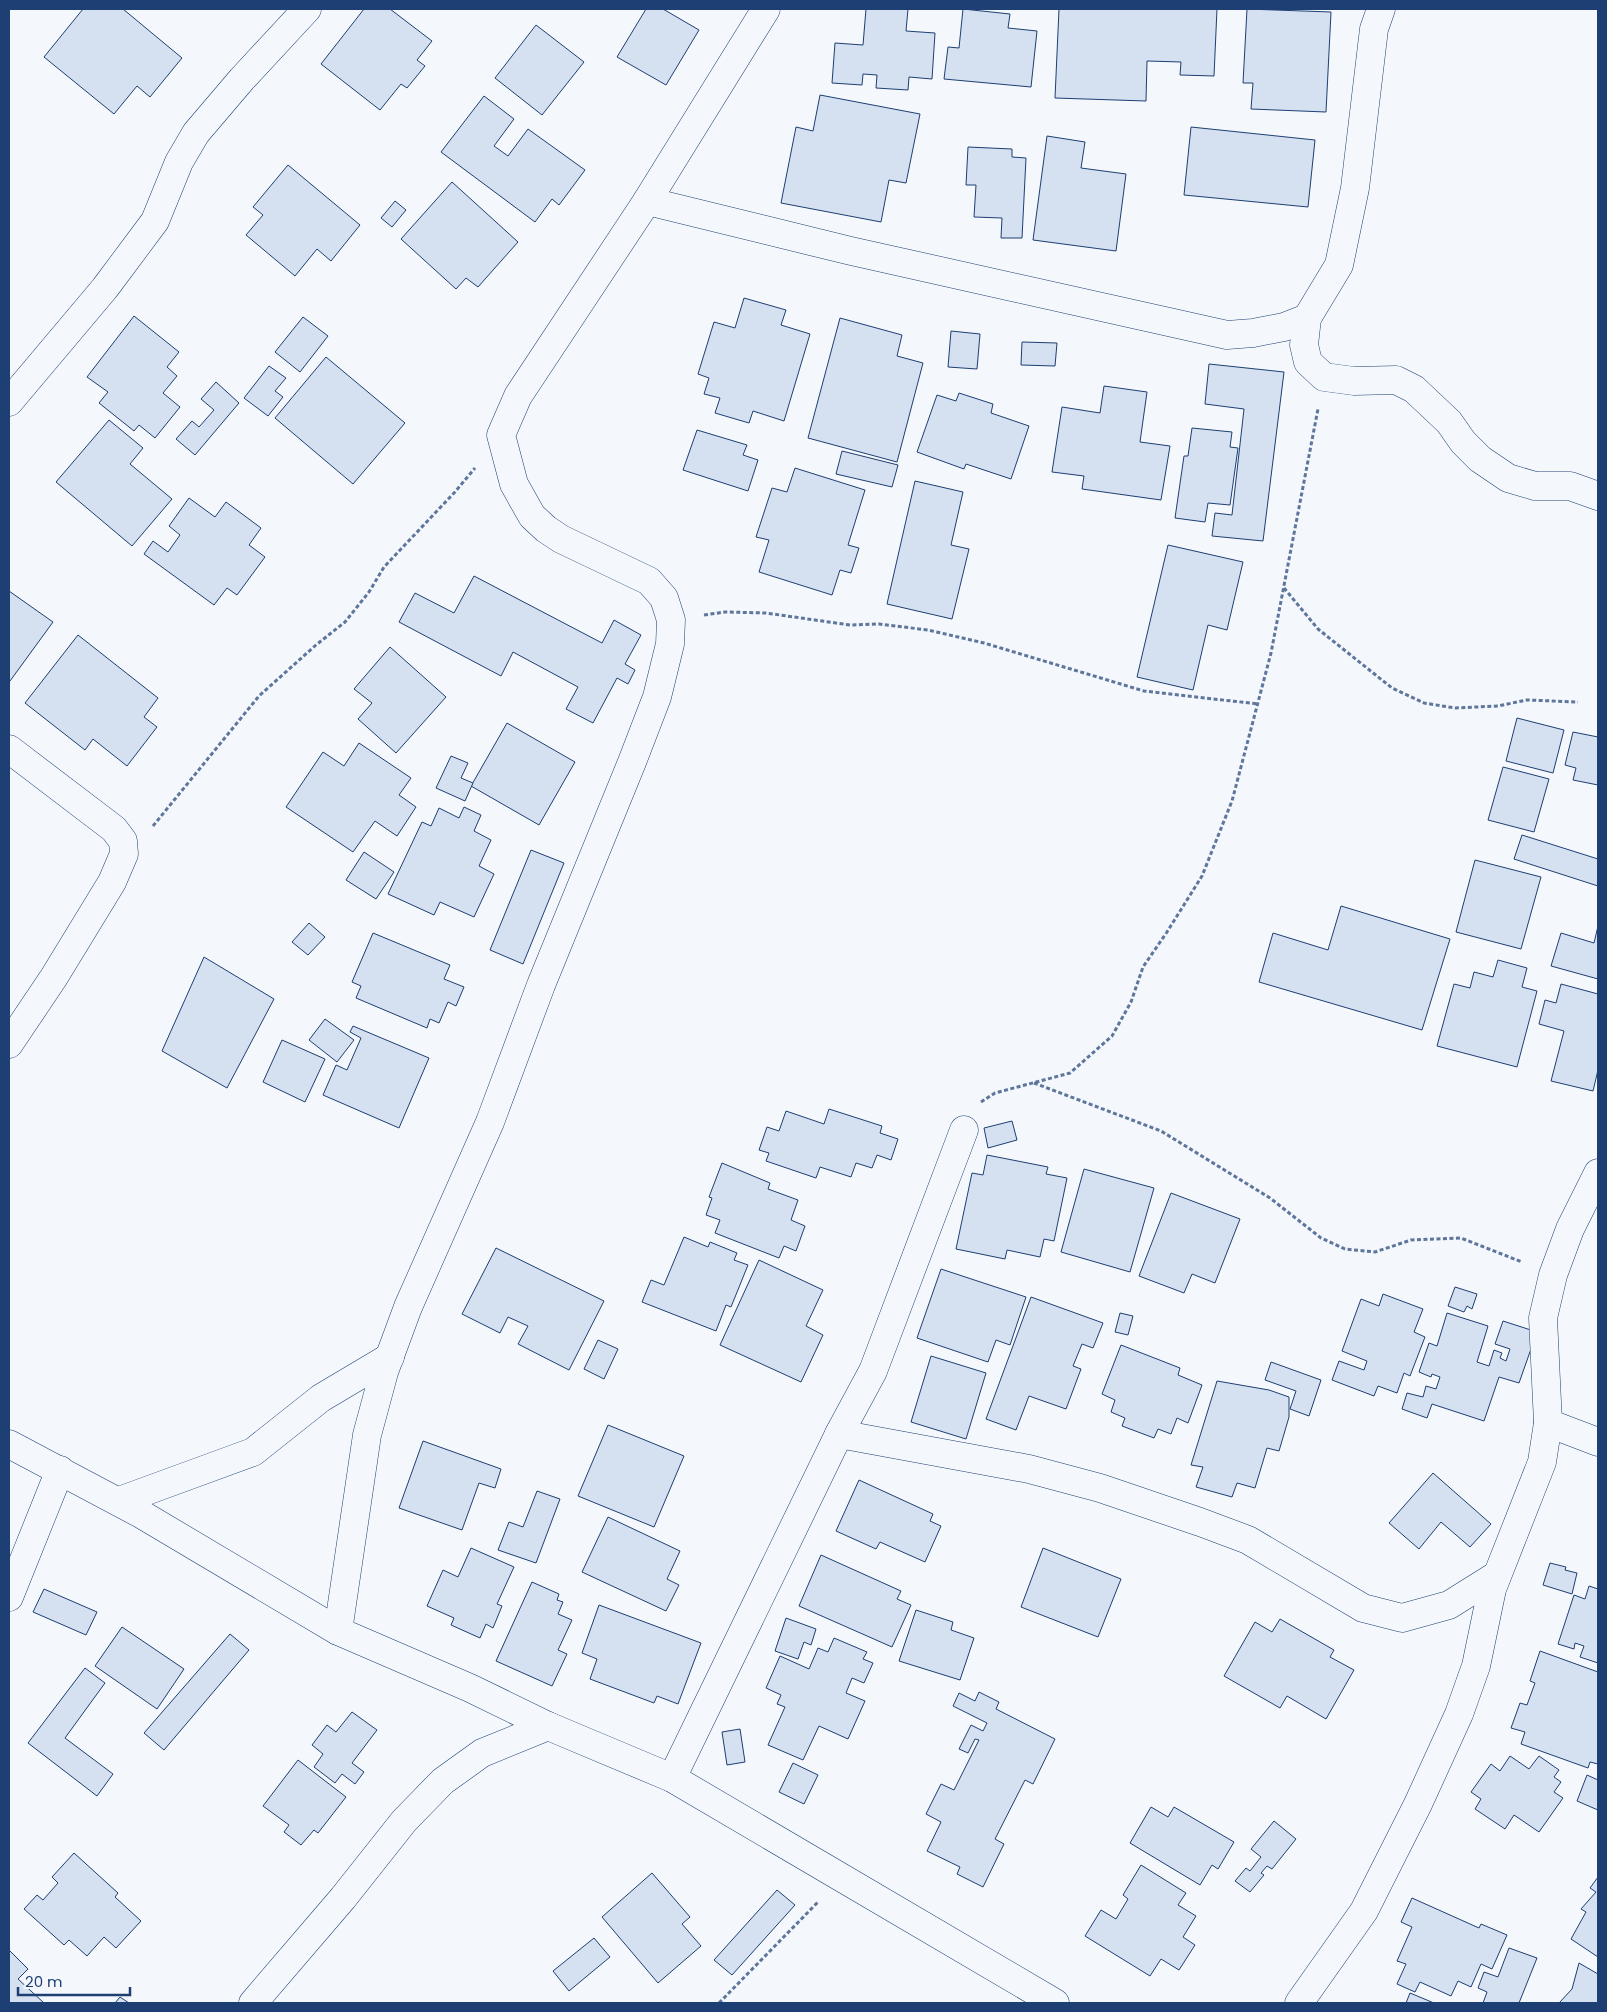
<svg xmlns="http://www.w3.org/2000/svg" width="1607" height="2012" font-family="Poppins,sans-serif">
<style>
.building{fill:#d5e0f0;stroke:#1d3f73}
.lines{fill:none;stroke-linecap:round;stroke-linejoin:round}
.minor-casing{stroke:#1d3f73;stroke-width:29}
.path{stroke:#5e769c;stroke-width:3;stroke-dasharray:4 2.5;stroke-linecap:butt}
.minor{stroke:#f4f7fb;stroke-width:28}
</style>
<rect width="100%" height="100%" fill="#f4f7fb"/>
<g class="building">
<path d="M 83,9 L 123,9 L 182,58 L 150,97 L 137,86 L 114,114 L 44,57 Z"/>
<path d="M 364,9 L 390,9 L 432,41 L 417,60 L 425,66 L 407,88 L 401,84 L 380,110 L 321,64 Z"/>
<path d="M 646,9 L 663,9 L 699,30 L 666,85 L 617,57 Z"/>
<path d="M 866,9 L 908,9 L 906,31 L 935,33 L 932,79 L 909,77 L 908,90 L 876,88 L 877,75 L 863,74 L 862,85 L 832,83 L 835,43 L 863,45 Z"/>
<path d="M 963,9 L 1010,14 L 1008,28 L 1037,31 L 1031,87 L 944,79 L 948,47 L 959,48 Z"/>
<path d="M 1059,9 L 1217,9 L 1214,76 L 1180,75 L 1181,62 L 1147,61 L 1146,101 L 1055,98 Z"/>
<path d="M 1247,9 L 1331,12 L 1326,112 L 1251,109 L 1253,83 L 1243,83 Z"/>
<path d="M 536,25 L 584,62 L 542,115 L 495,78 Z"/>
<path d="M 820,95 L 920,114 L 906,183 L 889,180 L 881,222 L 781,203 L 796,127 L 813,131 Z"/>
<path d="M 484,96 L 514,119 L 494,146 L 508,156 L 528,129 L 585,170 L 559,205 L 552,199 L 535,222 L 441,152 Z"/>
<path d="M 1191,127 L 1315,140 L 1308,207 L 1184,195 Z"/>
<path d="M 1047,136 L 1085,142 L 1081,168 L 1126,174 L 1116,251 L 1033,240 Z"/>
<path d="M 968,147 L 1012,149 L 1012,157 L 1026,158 L 1022,238 L 1001,238 L 1002,218 L 974,217 L 976,185 L 966,185 Z"/>
<path d="M 288,165 L 360,225 L 331,261 L 317,249 L 295,276 L 246,235 L 263,215 L 253,207 Z"/>
<path d="M 452,182 L 518,242 L 478,287 L 466,278 L 456,289 L 401,239 Z"/>
<path d="M 395,201 L 406,210 L 392,227 L 381,218 Z"/>
<path d="M 744,298 L 786,310 L 781,325 L 810,334 L 784,421 L 753,411 L 749,423 L 715,413 L 720,398 L 704,394 L 709,378 L 698,374 L 714,322 L 735,328 Z"/>
<path d="M 134,316 L 179,352 L 167,367 L 177,376 L 163,393 L 180,407 L 155,438 L 139,425 L 134,431 L 99,403 L 108,392 L 87,377 Z"/>
<path d="M 303,317 L 328,336 L 300,372 L 275,352 Z"/>
<path d="M 840,318 L 902,335 L 897,356 L 923,363 L 897,462 L 808,438 Z"/>
<path d="M 951,331 L 980,334 L 977,369 L 948,367 Z"/>
<path d="M 1022,342 L 1057,343 L 1055,366 L 1021,365 Z"/>
<path d="M 326,357 L 405,423 L 353,484 L 275,418 Z"/>
<path d="M 1209,364 L 1284,372 L 1263,541 L 1212,536 L 1215,513 L 1232,515 L 1244,409 L 1205,404 Z"/>
<path d="M 269,366 L 286,378 L 275,391 L 283,397 L 268,416 L 244,398 Z"/>
<path d="M 216,382 L 239,403 L 195,455 L 176,439 L 192,421 L 199,427 L 214,410 L 201,399 Z"/>
<path d="M 1104,386 L 1147,392 L 1140,442 L 1170,446 L 1161,500 L 1082,489 L 1084,476 L 1052,472 L 1062,407 L 1100,413 Z"/>
<path d="M 959,393 L 993,404 L 991,413 L 1029,426 L 1011,479 L 966,464 L 964,469 L 917,452 L 937,395 L 956,401 Z"/>
<path d="M 109,420 L 143,448 L 130,464 L 172,499 L 132,546 L 56,482 Z"/>
<path d="M 1192,428 L 1232,432 L 1230,447 L 1238,448 L 1230,505 L 1208,503 L 1205,522 L 1175,518 L 1184,456 L 1188,456 Z"/>
<path d="M 697,430 L 747,445 L 743,455 L 758,460 L 748,491 L 683,470 Z"/>
<path d="M 842,451 L 898,465 L 892,487 L 836,474 Z"/>
<path d="M 795,468 L 865,490 L 848,545 L 859,548 L 851,573 L 840,570 L 832,595 L 759,572 L 769,540 L 756,537 L 772,488 L 787,492 Z"/>
<path d="M 915,481 L 963,492 L 951,545 L 969,549 L 952,619 L 887,604 Z"/>
<path d="M 189,498 L 215,517 L 226,502 L 261,528 L 249,545 L 265,557 L 237,595 L 227,588 L 214,605 L 144,554 L 153,541 L 168,552 L 180,535 L 169,526 Z"/>
<path d="M 1168,545 L 1243,562 L 1227,630 L 1208,625 L 1193,690 L 1137,677 Z"/>
<path d="M 474,576 L 602,643 L 614,620 L 641,635 L 625,664 L 635,670 L 628,684 L 617,678 L 593,723 L 566,709 L 578,687 L 513,652 L 501,676 L 399,622 L 415,593 L 454,613 Z"/>
<path d="M 9,591 L 53,622 L 10,681 L 9,680 Z"/>
<path d="M 78,635 L 158,698 L 144,717 L 157,727 L 127,766 L 93,739 L 85,750 L 25,703 Z"/>
<path d="M 390,647 L 446,697 L 396,753 L 358,719 L 372,703 L 354,689 Z"/>
<path d="M 1517,718 L 1564,730 L 1553,773 L 1506,761 Z"/>
<path d="M 507,723 L 575,762 L 539,825 L 471,786 Z"/>
<path d="M 1573,732 L 1598,737 L 1598,785 L 1573,780 L 1576,768 L 1565,765 Z"/>
<path d="M 359,743 L 411,778 L 399,795 L 416,807 L 397,836 L 375,821 L 353,852 L 286,807 L 323,752 L 344,766 Z"/>
<path d="M 451,756 L 468,763 L 461,778 L 473,783 L 465,801 L 436,788 Z"/>
<path d="M 1503,767 L 1549,779 L 1534,832 L 1488,820 Z"/>
<path d="M 464,807 L 481,815 L 474,831 L 491,840 L 479,866 L 494,874 L 474,917 L 440,902 L 434,915 L 388,894 L 422,822 L 431,826 L 439,808 L 459,818 Z"/>
<path d="M 1522,835 L 1598,859 L 1598,886 L 1514,859 Z"/>
<path d="M 531,850 L 564,863 L 523,964 L 490,950 Z"/>
<path d="M 364,852 L 394,872 L 376,899 L 346,880 Z"/>
<path d="M 1475,860 L 1541,877 L 1521,949 L 1456,932 Z"/>
<path d="M 1341,906 L 1450,939 L 1422,1030 L 1259,982 L 1273,933 L 1328,950 Z"/>
<path d="M 309,923 L 325,937 L 308,955 L 292,942 Z"/>
<path d="M 1598,926 L 1598,979 L 1551,966 L 1561,933 L 1594,943 Z"/>
<path d="M 373,933 L 450,965 L 444,979 L 464,987 L 456,1006 L 448,1002 L 439,1023 L 430,1019 L 427,1028 L 356,998 L 361,986 L 352,982 Z"/>
<path d="M 204,957 L 274,999 L 227,1088 L 162,1051 Z"/>
<path d="M 1498,960 L 1527,968 L 1522,987 L 1537,991 L 1517,1067 L 1437,1046 L 1454,984 L 1470,988 L 1474,972 L 1493,977 Z"/>
<path d="M 1561,984 L 1598,994 L 1598,1070 L 1593,1091 L 1551,1081 L 1564,1031 L 1539,1024 L 1545,1000 L 1556,1003 Z"/>
<path d="M 325,1019 L 354,1040 L 337,1062 L 309,1040 Z"/>
<path d="M 353,1026 L 429,1058 L 399,1128 L 323,1095 L 336,1065 L 347,1070 L 361,1038 L 350,1032 Z"/>
<path d="M 282,1040 L 325,1059 L 305,1102 L 263,1082 Z"/>
<path d="M 829,1109 L 882,1126 L 880,1133 L 898,1139 L 891,1160 L 877,1155 L 872,1168 L 856,1163 L 851,1177 L 820,1167 L 816,1178 L 766,1161 L 769,1153 L 759,1150 L 767,1127 L 779,1131 L 786,1111 L 824,1124 Z"/>
<path d="M 1012,1121 L 1017,1140 L 988,1148 L 984,1128 Z"/>
<path d="M 987,1155 L 1048,1167 L 1046,1174 L 1067,1178 L 1054,1241 L 1044,1239 L 1040,1257 L 1007,1250 L 1005,1259 L 956,1249 L 972,1173 L 983,1175 Z"/>
<path d="M 722,1163 L 770,1183 L 768,1189 L 798,1200 L 791,1220 L 805,1226 L 796,1251 L 784,1246 L 779,1258 L 715,1233 L 720,1220 L 706,1215 L 712,1198 L 709,1197 Z"/>
<path d="M 1084,1169 L 1154,1188 L 1130,1272 L 1061,1252 Z"/>
<path d="M 1171,1193 L 1240,1219 L 1215,1283 L 1192,1274 L 1184,1293 L 1139,1276 Z"/>
<path d="M 684,1237 L 708,1247 L 710,1242 L 737,1253 L 734,1260 L 748,1265 L 731,1307 L 726,1305 L 716,1331 L 642,1302 L 651,1280 L 664,1285 Z"/>
<path d="M 496,1248 L 604,1301 L 569,1370 L 518,1344 L 528,1326 L 508,1317 L 500,1333 L 462,1314 Z"/>
<path d="M 759,1260 L 823,1290 L 806,1326 L 823,1335 L 801,1382 L 720,1345 Z"/>
<path d="M 941,1269 L 1026,1297 L 1010,1345 L 996,1340 L 988,1362 L 917,1338 Z"/>
<path d="M 1455,1287 L 1477,1294 L 1472,1309 L 1467,1306 L 1464,1312 L 1448,1306 Z"/>
<path d="M 1383,1294 L 1423,1309 L 1414,1332 L 1425,1337 L 1410,1376 L 1404,1373 L 1397,1393 L 1378,1386 L 1374,1396 L 1332,1380 L 1339,1361 L 1364,1370 L 1367,1361 L 1342,1351 L 1361,1299 L 1379,1306 Z"/>
<path d="M 1031,1297 L 1103,1323 L 1093,1348 L 1082,1344 L 1073,1366 L 1081,1369 L 1066,1409 L 1029,1396 L 1016,1430 L 986,1419 Z"/>
<path d="M 1120,1313 L 1133,1316 L 1128,1335 L 1115,1332 Z"/>
<path d="M 1447,1313 L 1488,1326 L 1477,1362 L 1489,1366 L 1494,1350 L 1502,1353 L 1500,1358 L 1506,1361 L 1510,1349 L 1495,1344 L 1503,1321 L 1537,1332 L 1519,1383 L 1499,1377 L 1484,1421 L 1432,1404 L 1427,1418 L 1402,1409 L 1407,1393 L 1423,1397 L 1426,1386 L 1436,1389 L 1440,1377 L 1432,1374 L 1431,1377 L 1419,1372 L 1429,1343 L 1437,1346 Z"/>
<path d="M 598,1340 L 618,1349 L 604,1379 L 584,1369 Z"/>
<path d="M 1121,1345 L 1180,1368 L 1178,1375 L 1202,1385 L 1188,1423 L 1177,1418 L 1171,1434 L 1158,1429 L 1154,1438 L 1122,1426 L 1125,1418 L 1111,1412 L 1115,1400 L 1102,1394 Z"/>
<path d="M 931,1356 L 986,1373 L 966,1439 L 911,1422 Z"/>
<path d="M 1271,1362 L 1321,1380 L 1309,1416 L 1290,1409 L 1296,1391 L 1265,1380 Z"/>
<path d="M 1217,1381 L 1269,1390 L 1289,1397 L 1289,1417 L 1279,1451 L 1267,1448 L 1255,1488 L 1237,1483 L 1232,1497 L 1196,1487 L 1203,1467 L 1191,1465 Z"/>
<path d="M 608,1425 L 684,1456 L 654,1527 L 578,1496 Z"/>
<path d="M 423,1441 L 501,1469 L 495,1488 L 479,1483 L 462,1530 L 399,1508 Z"/>
<path d="M 1433,1473 L 1491,1524 L 1470,1547 L 1441,1522 L 1419,1549 L 1389,1523 Z"/>
<path d="M 859,1480 L 933,1514 L 930,1521 L 941,1526 L 925,1562 L 880,1542 L 876,1549 L 836,1531 Z"/>
<path d="M 537,1491 L 560,1499 L 536,1563 L 498,1550 L 509,1522 L 523,1527 Z"/>
<path d="M 608,1517 L 680,1551 L 667,1579 L 679,1585 L 666,1611 L 582,1572 Z"/>
<path d="M 471,1548 L 514,1567 L 497,1604 L 502,1606 L 493,1628 L 486,1624 L 480,1638 L 451,1625 L 454,1618 L 427,1606 L 443,1570 L 458,1577 Z"/>
<path d="M 1043,1548 L 1121,1579 L 1098,1637 L 1021,1607 Z"/>
<path d="M 821,1555 L 901,1591 L 897,1599 L 911,1605 L 892,1647 L 799,1606 Z"/>
<path d="M 1550,1563 L 1566,1567 L 1565,1570 L 1577,1573 L 1572,1594 L 1543,1585 Z"/>
<path d="M 532,1582 L 559,1594 L 557,1600 L 563,1602 L 558,1614 L 572,1620 L 558,1650 L 567,1654 L 552,1686 L 496,1661 Z"/>
<path d="M 1589,1586 L 1598,1589 L 1598,1663 L 1580,1657 L 1584,1646 L 1575,1643 L 1574,1649 L 1558,1644 L 1574,1595 L 1585,1599 Z"/>
<path d="M 44,1589 L 97,1612 L 86,1635 L 33,1612 Z"/>
<path d="M 599,1605 L 701,1643 L 678,1704 L 657,1696 L 654,1703 L 590,1679 L 597,1659 L 582,1653 Z"/>
<path d="M 916,1610 L 953,1622 L 951,1630 L 974,1638 L 960,1680 L 899,1661 Z"/>
<path d="M 786,1618 L 816,1629 L 811,1645 L 804,1642 L 798,1659 L 775,1651 Z"/>
<path d="M 1280,1619 L 1334,1650 L 1330,1657 L 1354,1670 L 1326,1719 L 1287,1696 L 1280,1708 L 1224,1676 L 1255,1622 L 1272,1632 Z"/>
<path d="M 122,1627 L 184,1669 L 157,1709 L 95,1666 Z"/>
<path d="M 230,1634 L 249,1650 L 164,1750 L 144,1733 Z"/>
<path d="M 834,1638 L 867,1652 L 863,1659 L 873,1663 L 864,1683 L 852,1678 L 846,1693 L 865,1701 L 848,1739 L 819,1726 L 803,1760 L 768,1745 L 785,1707 L 777,1704 L 781,1695 L 766,1688 L 780,1656 L 809,1669 L 818,1648 L 828,1652 Z"/>
<path d="M 1540,1651 L 1598,1672 L 1598,1764 L 1590,1762 L 1588,1768 L 1521,1744 L 1525,1732 L 1511,1728 L 1520,1703 L 1527,1705 L 1535,1683 L 1530,1681 Z"/>
<path d="M 85,1668 L 105,1683 L 65,1738 L 113,1774 L 97,1796 L 28,1743 Z"/>
<path d="M 979,1692 L 999,1702 L 996,1709 L 1055,1739 L 1033,1784 L 1025,1780 L 995,1839 L 1004,1844 L 983,1887 L 957,1874 L 960,1867 L 927,1851 L 941,1822 L 926,1814 L 941,1784 L 954,1790 L 979,1740 L 975,1739 L 968,1753 L 959,1749 L 971,1725 L 983,1731 L 987,1723 L 953,1706 L 959,1693 L 975,1701 Z"/>
<path d="M 352,1712 L 377,1730 L 352,1763 L 364,1772 L 355,1784 L 342,1774 L 335,1783 L 314,1767 L 323,1754 L 312,1745 L 327,1725 L 336,1732 Z"/>
<path d="M 740,1729 L 745,1762 L 727,1765 L 722,1732 Z"/>
<path d="M 1510,1756 L 1529,1769 L 1539,1756 L 1559,1770 L 1554,1777 L 1561,1782 L 1554,1792 L 1563,1798 L 1539,1832 L 1514,1815 L 1505,1829 L 1475,1809 L 1481,1799 L 1471,1792 L 1491,1764 L 1500,1771 Z"/>
<path d="M 298,1760 L 346,1797 L 318,1833 L 314,1830 L 301,1845 L 284,1832 L 289,1825 L 263,1806 Z"/>
<path d="M 793,1763 L 818,1775 L 804,1804 L 779,1792 Z"/>
<path d="M 1587,1775 L 1598,1780 L 1598,1810 L 1577,1801 Z"/>
<path d="M 1151,1807 L 1168,1817 L 1174,1807 L 1234,1842 L 1218,1869 L 1212,1865 L 1200,1885 L 1130,1843 Z"/>
<path d="M 1274,1821 L 1296,1839 L 1272,1869 L 1267,1866 L 1261,1873 L 1264,1875 L 1250,1892 L 1235,1881 L 1246,1868 L 1250,1871 L 1261,1857 L 1251,1849 Z"/>
<path d="M 74,1853 L 118,1893 L 115,1897 L 141,1921 L 116,1948 L 104,1937 L 87,1956 L 69,1940 L 64,1945 L 24,1909 L 37,1895 L 43,1900 L 58,1883 L 52,1877 Z"/>
<path d="M 1141,1865 L 1186,1893 L 1178,1905 L 1196,1916 L 1183,1937 L 1195,1945 L 1179,1970 L 1161,1959 L 1150,1976 L 1085,1936 L 1101,1910 L 1116,1919 L 1128,1899 L 1123,1895 Z"/>
<path d="M 652,1873 L 690,1917 L 682,1924 L 701,1946 L 658,1983 L 602,1917 Z"/>
<path d="M 1598,1877 L 1598,1957 L 1571,1939 L 1586,1912 L 1581,1909 L 1596,1892 L 1590,1888 Z"/>
<path d="M 777,1890 L 795,1905 L 732,1975 L 714,1960 Z"/>
<path d="M 1412,1898 L 1479,1928 L 1481,1924 L 1507,1935 L 1492,1969 L 1481,1964 L 1471,1987 L 1458,1981 L 1451,1996 L 1420,1982 L 1415,1992 L 1397,1984 L 1406,1964 L 1397,1961 L 1412,1927 L 1401,1922 Z"/>
<path d="M 594,1938 L 610,1957 L 569,1991 L 553,1971 Z"/>
<path d="M 1509,1948 L 1537,1958 L 1519,2003 L 1483,2003 L 1487,1992 L 1478,1988 L 1484,1972 L 1498,1977 Z"/>
<path d="M 9,1950 L 28,1969 L 18,1979 L 44,2003 L 9,2003 Z"/>
<path d="M 1579,1963 L 1598,1974 L 1598,2003 L 1559,2003 L 1572,1989 Z"/>
<path d="M 1410,1993 L 1434,2003 L 1406,2003 Z"/>
<path d="M 120,1997 L 129,2003 L 115,2003 Z"/>
</g>
<g class="lines">
<defs>
<g id="minor">
<path d="M 647,201 L 851,251 L 1227,335 L 1253,333 L 1284,327 L 1307,318 L 1339,265 L 1355,188 L 1374,29 L 1381,9"/>
<path d="M 1307,318 L 1304,345 L 1308,362 L 1324,377 L 1354,381 L 1396,380 L 1414,389 L 1449,422 L 1463,442 L 1480,459 L 1508,478 L 1535,486 L 1570,486 L 1598,496"/>
<path d="M 9,402 L 105,288 L 155,221 L 179,162 L 196,133 L 242,79 L 307,9"/>
<path d="M 9,749 L 114,829 L 123,841 L 124,854 L 112,882 L 54,977 L 9,1044"/>
<path d="M 1548,1423 L 1598,1442"/>
<path d="M 839,1434 L 1029,1469 L 1100,1488 L 1200,1522 L 1248,1540 L 1363,1608 L 1402,1618 L 1449,1605 L 1497,1575"/>
<path d="M 9,1444 L 141,1514 L 338,1631 L 470,1688 L 548,1726 L 672,1778 L 1055,2003"/>
<path d="M 119,1501 L 253,1452 L 321,1398 L 390,1357"/>
<path d="M 9,1597 L 60,1470"/>
<path d="M 338,1631 L 367,1435 L 384,1372 L 408,1307 L 490,1122 L 541,985 L 632,762 L 657,697 L 670,644 L 671,620 L 664,598 L 649,581 L 561,539 L 546,529 L 532,516 L 514,484 L 501,435 L 518,396 L 647,201 L 766,9"/>
<path d="M 672,1778 L 839,1434 L 873,1371 L 964,1130"/>
<path d="M 253,2003 L 343,1898 L 404,1821 L 443,1781 L 482,1753 L 548,1726"/>
<path d="M 1299,2003 L 1364,1911 L 1418,1804 L 1459,1714 L 1476,1666 L 1492,1589 L 1542,1462 L 1548,1423 L 1543,1318 L 1553,1275 L 1570,1229 L 1598,1173"/>
</g>
</defs>
<use href="#minor" class="minor-casing"/>
<g class="path">
<path d="M 1284,588 L 1318,629 L 1392,688 L 1424,703 L 1455,708 L 1498,706 L 1527,700 L 1578,702"/>
<path d="M 704,615 L 725,612 L 766,613 L 850,625 L 879,624 L 928,630 L 984,643 L 1144,691 L 1258,704"/>
<path d="M 153,826 L 259,696 L 316,645 L 345,622 L 369,592 L 384,567 L 454,493 L 475,468"/>
<path d="M 1034,1083 L 1161,1131 L 1270,1198 L 1321,1238 L 1345,1249 L 1375,1252 L 1411,1240 L 1461,1238 L 1522,1262"/>
<path d="M 981,1102 L 995,1093 L 1070,1073 L 1112,1036 L 1131,1002 L 1143,967 L 1167,932 L 1202,876 L 1232,801 L 1271,653 L 1318,409"/>
<path d="M 719,2003 L 818,1902"/>
</g>
<use href="#minor" class="minor"/>
</g>
<rect width="1607" height="2012" fill="none" stroke="#1d3f73" stroke-width="20"/>
<path d="M18 1987v8h112v-8" fill="none" stroke="#1d3f73" stroke-width="2.5"/>
<text x="25" y="1987" font-size="15" fill="#1d3f73" stroke="#f4f7fb" stroke-width="4" paint-order="stroke">20 m</text>
</svg>
